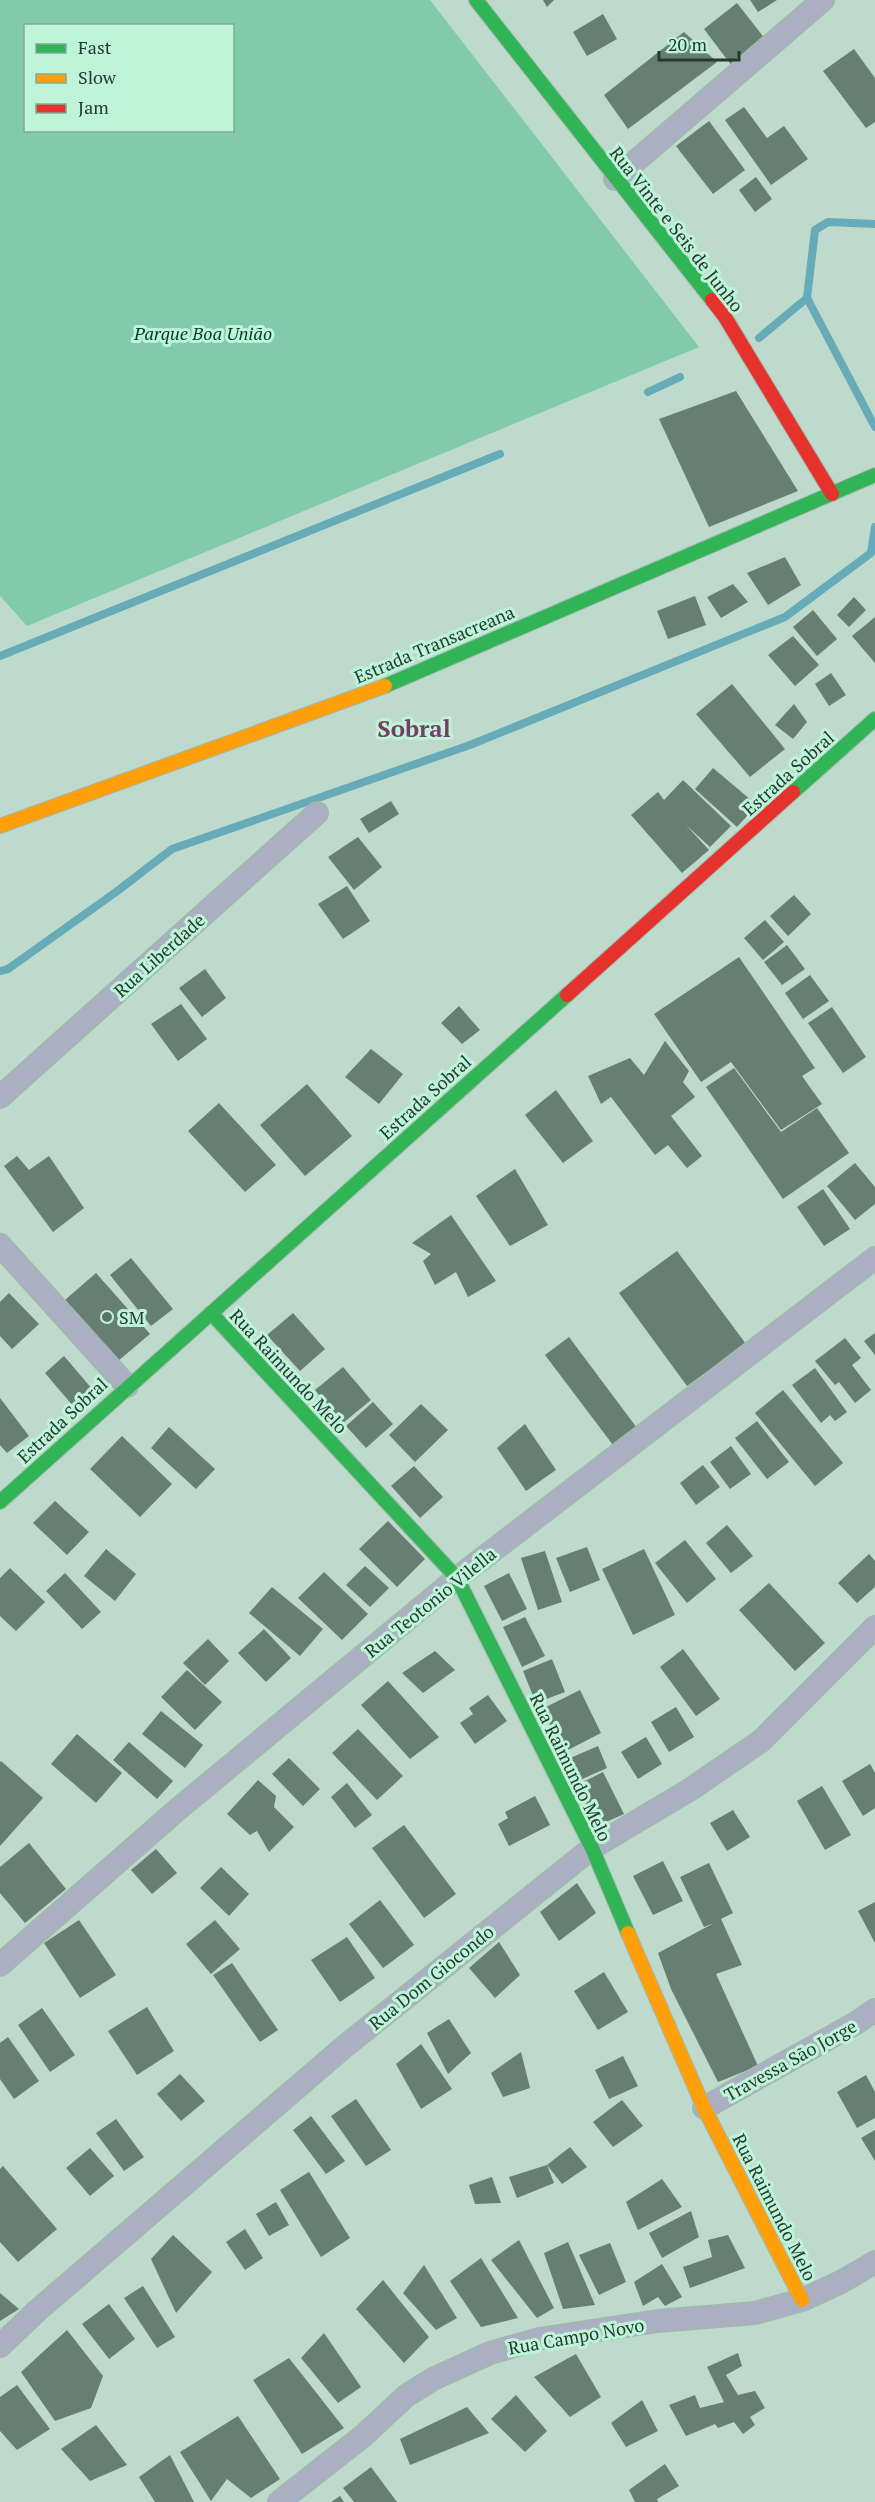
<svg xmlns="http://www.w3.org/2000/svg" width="875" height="2502" font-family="'PT Serif',serif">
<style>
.green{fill:#82cbaa;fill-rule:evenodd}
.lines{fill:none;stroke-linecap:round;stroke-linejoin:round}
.stream{stroke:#67aab8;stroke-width:8}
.building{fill:#677e73}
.street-casing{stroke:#a2b8ad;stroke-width:24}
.fast-casing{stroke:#a2b8ad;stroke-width:16}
.slow-casing{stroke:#a2b8ad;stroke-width:16}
.jam-casing{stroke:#a2b8ad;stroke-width:16}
.street{stroke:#aab0c1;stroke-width:21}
.fast{stroke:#30b455;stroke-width:14}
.slow{stroke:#ff9f0a;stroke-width:14}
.jam{stroke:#e5322d;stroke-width:14}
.poi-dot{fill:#5b7367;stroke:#bef4d8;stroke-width:2}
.labels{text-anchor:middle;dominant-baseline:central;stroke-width:6;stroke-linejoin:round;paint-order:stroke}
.street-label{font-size:18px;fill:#253b30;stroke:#bef4d8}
.park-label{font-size:18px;font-style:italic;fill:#02402a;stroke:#bef4d8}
.poi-label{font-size:18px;fill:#253b30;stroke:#bef4d8;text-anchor:start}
.district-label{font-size:24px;font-weight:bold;fill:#7a3d65;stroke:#bef4d8}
</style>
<rect width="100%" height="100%" fill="#bedacc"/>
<path class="green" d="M 0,0 L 430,0 L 699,347 L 27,626 L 0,596 ZM 26,26 L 232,26 L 232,130 L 26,130 Z"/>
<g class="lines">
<g class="stream">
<path d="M 875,224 L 828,222 L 815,230 L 807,298 L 875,427"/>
<path d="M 759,338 L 807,298"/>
<path d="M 648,392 L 680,377"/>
<path d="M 0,656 L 500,454"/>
<path d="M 0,971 L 8,969 L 116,892 L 172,849 L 470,745 L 785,617 L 871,553 L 875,527"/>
</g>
</g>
<g class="building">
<path d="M 543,0 L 554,0 L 547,7 Z"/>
<path d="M 750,0 L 777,0 L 758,12 Z"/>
<path d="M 737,3 L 766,40 L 732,66 L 704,29 Z"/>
<path d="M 603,14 L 617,39 L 587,56 L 573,32 Z"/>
<path d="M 684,32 L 717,62 L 628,129 L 604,95 Z"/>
<path d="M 854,49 L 875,78 L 875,122 L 866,128 L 823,71 Z"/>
<path d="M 744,107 L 767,138 L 784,126 L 808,159 L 771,185 L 725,120 Z"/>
<path d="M 709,121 L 745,170 L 713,194 L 676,146 Z"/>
<path d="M 756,177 L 772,199 L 755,212 L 739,190 Z"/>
<path d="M 736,391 L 798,491 L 709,527 L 659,419 Z"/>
<path d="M 785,557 L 801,585 L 768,605 L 747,573 Z"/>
<path d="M 733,584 L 748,602 L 721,618 L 707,597 Z"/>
<path d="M 695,596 L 706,625 L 668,639 L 657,611 Z"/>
<path d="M 854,597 L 866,610 L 849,627 L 837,615 Z"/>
<path d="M 813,610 L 837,639 L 817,656 L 793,627 Z"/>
<path d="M 875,617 L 875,663 L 852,636 Z"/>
<path d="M 793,636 L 819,665 L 795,686 L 768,655 Z"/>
<path d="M 831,673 L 846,695 L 829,706 L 815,684 Z"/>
<path d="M 732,684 L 785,749 L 750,777 L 696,714 Z"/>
<path d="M 794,704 L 807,722 L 793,739 L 775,725 Z"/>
<path d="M 713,768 L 757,805 L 737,827 L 695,789 Z"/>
<path d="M 683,780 L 731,826 L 710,847 L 686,825 L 709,850 L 682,873 L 631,815 L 658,792 L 664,800 Z"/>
<path d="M 391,801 L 399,814 L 369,833 L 360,819 Z"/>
<path d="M 358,837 L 382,867 L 354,890 L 328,857 Z"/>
<path d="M 347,886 L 370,921 L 343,939 L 318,904 Z"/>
<path d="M 794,895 L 811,914 L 788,936 L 770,916 Z"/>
<path d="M 765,920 L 784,942 L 763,960 L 744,938 Z"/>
<path d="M 787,945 L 805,969 L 782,985 L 764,962 Z"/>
<path d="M 739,957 L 815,1068 L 802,1076 L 822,1104 L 781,1130 L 731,1062 L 701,1082 L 654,1014 Z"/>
<path d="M 205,969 L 226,998 L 202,1017 L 179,988 Z"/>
<path d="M 810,975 L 829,1001 L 803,1019 L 785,993 Z"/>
<path d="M 181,1004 L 207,1039 L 178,1061 L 151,1024 Z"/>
<path d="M 459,1006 L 480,1030 L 462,1044 L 441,1023 Z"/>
<path d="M 832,1007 L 866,1057 L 843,1073 L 808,1023 Z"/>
<path d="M 665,1041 L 689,1071 L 683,1082 L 695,1097 L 671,1116 L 702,1156 L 687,1168 L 668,1145 L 655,1155 L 611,1097 L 601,1104 L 588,1076 L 630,1058 L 644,1075 Z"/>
<path d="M 371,1049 L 403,1074 L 379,1104 L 345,1077 Z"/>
<path d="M 734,1068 L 781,1132 L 817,1108 L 849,1153 L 783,1199 L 706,1087 Z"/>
<path d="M 307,1084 L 352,1136 L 305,1176 L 260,1125 Z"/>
<path d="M 556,1090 L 593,1141 L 563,1163 L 525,1115 Z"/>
<path d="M 219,1103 L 276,1165 L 245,1192 L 188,1131 Z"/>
<path d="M 17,1156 L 29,1170 L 49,1156 L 84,1208 L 53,1232 L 4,1166 Z"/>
<path d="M 855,1163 L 875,1187 L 875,1204 L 855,1220 L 827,1186 Z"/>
<path d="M 515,1169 L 548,1225 L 510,1246 L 476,1196 Z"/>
<path d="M 823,1189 L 850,1229 L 824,1246 L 797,1207 Z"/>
<path d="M 451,1215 L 496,1281 L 468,1297 L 456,1272 L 435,1285 L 423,1261 L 431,1254 L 412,1243 Z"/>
<path d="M 677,1251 L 746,1344 L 687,1386 L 619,1293 Z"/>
<path d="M 131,1258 L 173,1309 L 151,1326 L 110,1275 Z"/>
<path d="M 96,1273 L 150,1334 L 118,1361 L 65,1300 Z"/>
<path d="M 9,1293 L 39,1324 L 12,1349 L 0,1336 L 0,1302 Z"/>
<path d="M 293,1313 L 325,1349 L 300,1371 L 267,1335 Z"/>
<path d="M 875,1333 L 875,1355 L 864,1341 Z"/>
<path d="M 569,1337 L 640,1432 L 616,1449 L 545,1355 Z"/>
<path d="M 845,1338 L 861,1358 L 852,1365 L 871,1390 L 855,1403 L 839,1382 L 835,1385 L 815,1361 Z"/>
<path d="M 64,1356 L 93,1390 L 73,1406 L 45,1373 Z"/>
<path d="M 343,1367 L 371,1400 L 343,1423 L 315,1390 Z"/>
<path d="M 815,1368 L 847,1412 L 835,1421 L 830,1415 L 821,1423 L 792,1385 Z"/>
<path d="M 783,1390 L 843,1463 L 815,1486 L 755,1413 Z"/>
<path d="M 0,1398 L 29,1436 L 7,1453 L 0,1445 Z"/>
<path d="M 373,1402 L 393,1424 L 366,1448 L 346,1426 Z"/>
<path d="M 421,1404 L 448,1430 L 415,1462 L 389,1435 Z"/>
<path d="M 757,1421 L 789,1462 L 767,1479 L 735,1438 Z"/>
<path d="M 525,1424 L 556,1470 L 526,1491 L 497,1448 Z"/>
<path d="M 169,1427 L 215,1469 L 196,1489 L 151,1448 Z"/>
<path d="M 122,1436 L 172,1484 L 140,1517 L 90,1469 Z"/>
<path d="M 731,1446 L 751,1474 L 730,1489 L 710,1462 Z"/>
<path d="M 703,1465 L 720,1487 L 696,1505 L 680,1483 Z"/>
<path d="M 414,1466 L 443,1497 L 420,1518 L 391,1486 Z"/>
<path d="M 55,1501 L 89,1532 L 67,1555 L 33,1523 Z"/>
<path d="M 388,1521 L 425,1559 L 397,1587 L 359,1549 Z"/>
<path d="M 727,1525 L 753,1556 L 731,1573 L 706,1543 Z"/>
<path d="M 685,1540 L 716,1579 L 687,1603 L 655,1563 Z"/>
<path d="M 587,1547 L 600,1580 L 570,1592 L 556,1558 Z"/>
<path d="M 106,1549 L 136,1574 L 115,1601 L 84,1576 Z"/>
<path d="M 644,1549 L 675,1615 L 633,1635 L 602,1569 Z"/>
<path d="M 545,1551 L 562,1602 L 538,1610 L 521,1558 Z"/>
<path d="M 869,1554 L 875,1561 L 875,1587 L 857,1603 L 838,1583 Z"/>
<path d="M 365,1566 L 389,1588 L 370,1607 L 346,1585 Z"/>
<path d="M 10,1568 L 45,1602 L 16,1631 L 0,1616 L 0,1578 Z"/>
<path d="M 324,1572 L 368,1614 L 342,1640 L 298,1598 Z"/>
<path d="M 65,1573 L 101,1612 L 82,1629 L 46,1591 Z"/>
<path d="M 509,1573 L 527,1609 L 502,1621 L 484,1586 Z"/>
<path d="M 769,1583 L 825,1643 L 795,1671 L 739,1610 Z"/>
<path d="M 272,1587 L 323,1629 L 300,1656 L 249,1613 Z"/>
<path d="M 525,1617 L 545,1656 L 522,1667 L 503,1627 Z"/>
<path d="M 264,1629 L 291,1658 L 266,1682 L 238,1653 Z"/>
<path d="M 208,1639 L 229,1661 L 205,1685 L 183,1663 Z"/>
<path d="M 683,1649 L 720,1699 L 696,1716 L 660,1667 Z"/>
<path d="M 435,1651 L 455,1670 L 423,1693 L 402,1673 Z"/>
<path d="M 552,1659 L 565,1692 L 536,1703 L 523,1671 Z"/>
<path d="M 187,1670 L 222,1702 L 195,1730 L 161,1697 Z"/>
<path d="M 388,1681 L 439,1737 L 410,1759 L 361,1705 Z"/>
<path d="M 580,1690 L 601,1733 L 564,1752 L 542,1709 Z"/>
<path d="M 488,1695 L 507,1721 L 475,1744 L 460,1723 L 473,1714 L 469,1708 Z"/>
<path d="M 676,1707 L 694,1737 L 669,1752 L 651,1722 Z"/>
<path d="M 161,1711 L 203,1745 L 185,1768 L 142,1734 Z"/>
<path d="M 358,1729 L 403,1776 L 377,1800 L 332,1753 Z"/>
<path d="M 77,1734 L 122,1773 L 96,1803 L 51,1764 Z"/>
<path d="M 646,1737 L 662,1764 L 638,1779 L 621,1752 Z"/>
<path d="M 129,1742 L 173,1781 L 157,1799 L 113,1760 Z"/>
<path d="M 598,1746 L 607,1768 L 578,1781 L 568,1759 Z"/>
<path d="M 289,1758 L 320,1789 L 303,1806 L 272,1774 Z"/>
<path d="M 1,1761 L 43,1798 L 0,1846 L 0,1762 Z"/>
<path d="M 870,1764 L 875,1773 L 875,1808 L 863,1816 L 842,1781 Z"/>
<path d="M 603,1772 L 624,1814 L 597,1826 L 577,1785 Z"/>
<path d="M 258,1780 L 276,1796 L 274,1807 L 294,1827 L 269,1852 L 257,1831 L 250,1835 L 227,1814 Z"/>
<path d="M 347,1783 L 372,1815 L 355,1828 L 331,1797 Z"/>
<path d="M 822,1786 L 851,1835 L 825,1850 L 797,1801 Z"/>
<path d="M 535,1796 L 550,1825 L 509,1846 L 498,1824 L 508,1818 L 505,1812 Z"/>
<path d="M 733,1810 L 750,1837 L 727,1851 L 710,1823 Z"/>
<path d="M 404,1825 L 456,1894 L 424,1918 L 372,1848 Z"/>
<path d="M 29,1843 L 66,1889 L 25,1923 L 0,1893 L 0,1867 Z"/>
<path d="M 156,1849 L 177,1873 L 152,1894 L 131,1870 Z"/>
<path d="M 663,1861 L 683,1901 L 653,1915 L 633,1876 Z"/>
<path d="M 709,1863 L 733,1913 L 721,1919 L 742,1965 L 716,1974 L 758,2066 L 718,2082 L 671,1989 L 658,1953 L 714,1923 L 704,1927 L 680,1877 Z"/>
<path d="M 221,1867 L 249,1894 L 229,1916 L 200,1888 Z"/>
<path d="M 577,1883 L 596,1913 L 559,1941 L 540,1912 Z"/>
<path d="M 380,1900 L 414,1945 L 383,1968 L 349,1924 Z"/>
<path d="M 875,1902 L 875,1943 L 858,1911 Z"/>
<path d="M 79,1920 L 116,1975 L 80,1998 L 44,1943 Z"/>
<path d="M 215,1920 L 240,1949 L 211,1974 L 186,1944 Z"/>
<path d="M 347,1937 L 375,1978 L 340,2002 L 311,1960 Z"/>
<path d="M 499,1942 L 520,1975 L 495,1998 L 469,1968 Z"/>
<path d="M 232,1963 L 278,2030 L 260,2042 L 213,1975 Z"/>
<path d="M 604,1972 L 628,2012 L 598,2030 L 574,1991 Z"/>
<path d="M 147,2007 L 174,2051 L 137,2075 L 108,2031 Z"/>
<path d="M 42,2008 L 75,2055 L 50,2072 L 18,2025 Z"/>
<path d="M 449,2019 L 471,2053 L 448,2074 L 427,2033 Z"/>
<path d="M 8,2037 L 39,2081 L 14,2099 L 0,2079 L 0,2043 Z"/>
<path d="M 421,2044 L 452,2089 L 421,2109 L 396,2064 Z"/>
<path d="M 521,2052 L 530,2088 L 503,2097 L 491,2073 Z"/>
<path d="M 623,2056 L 638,2086 L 609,2099 L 595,2070 Z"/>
<path d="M 180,2074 L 205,2101 L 181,2121 L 157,2094 Z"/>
<path d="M 866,2075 L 875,2092 L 875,2118 L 857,2128 L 837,2092 Z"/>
<path d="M 356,2099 L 391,2150 L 366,2166 L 331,2116 Z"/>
<path d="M 622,2100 L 643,2126 L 613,2147 L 593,2122 Z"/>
<path d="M 311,2116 L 345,2161 L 326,2174 L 293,2130 Z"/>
<path d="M 116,2119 L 144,2157 L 124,2171 L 96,2133 Z"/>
<path d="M 875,2130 L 875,2161 L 861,2138 Z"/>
<path d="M 570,2147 L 587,2167 L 562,2184 L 547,2165 L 554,2183 L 517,2198 L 509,2177 L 547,2165 Z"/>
<path d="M 90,2148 L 114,2176 L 90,2196 L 66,2168 Z"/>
<path d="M 3,2166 L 57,2229 L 18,2262 L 0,2242 L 0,2169 Z"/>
<path d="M 309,2172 L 350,2238 L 321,2257 L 280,2190 Z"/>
<path d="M 492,2177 L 501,2203 L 475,2204 L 469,2185 Z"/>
<path d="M 662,2179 L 682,2207 L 638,2230 L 626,2202 Z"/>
<path d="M 276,2202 L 289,2225 L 269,2236 L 256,2214 Z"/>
<path d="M 691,2211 L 699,2237 L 662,2258 L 649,2233 Z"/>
<path d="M 245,2229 L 263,2258 L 245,2270 L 226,2242 Z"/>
<path d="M 173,2235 L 212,2272 L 176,2313 L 151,2259 Z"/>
<path d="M 728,2235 L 745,2268 L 690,2288 L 683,2267 L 712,2257 L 708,2240 Z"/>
<path d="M 519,2240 L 554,2308 L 537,2318 L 491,2260 Z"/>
<path d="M 568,2242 L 595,2305 L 563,2309 L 544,2253 Z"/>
<path d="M 610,2243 L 626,2282 L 599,2295 L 579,2255 Z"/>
<path d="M 481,2258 L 518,2318 L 481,2327 L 450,2281 Z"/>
<path d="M 662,2264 L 682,2297 L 665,2306 L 658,2297 L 643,2306 L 634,2282 Z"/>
<path d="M 424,2265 L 457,2318 L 436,2330 L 403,2293 Z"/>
<path d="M 383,2280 L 429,2337 L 404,2363 L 356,2309 Z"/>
<path d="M 143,2286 L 175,2337 L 157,2348 L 124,2298 Z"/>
<path d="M 0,2293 L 19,2309 L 0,2321 Z"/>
<path d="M 109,2304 L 135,2339 L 109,2359 L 82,2324 Z"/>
<path d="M 67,2330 L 103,2376 L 91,2408 L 55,2421 L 21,2372 Z"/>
<path d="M 324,2333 L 361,2387 L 338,2403 L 301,2358 Z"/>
<path d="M 738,2353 L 742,2366 L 726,2375 L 738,2395 L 755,2391 L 765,2408 L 750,2417 L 755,2425 L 743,2434 L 734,2422 L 718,2428 L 715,2424 L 686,2436 L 669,2405 L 695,2395 L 700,2408 L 724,2402 L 707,2367 Z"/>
<path d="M 576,2354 L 601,2397 L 570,2417 L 534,2377 Z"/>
<path d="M 289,2358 L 344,2428 L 302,2454 L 253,2380 Z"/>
<path d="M 17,2385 L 50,2429 L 17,2450 L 0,2431 L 0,2397 Z"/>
<path d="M 516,2395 L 547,2431 L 525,2452 L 491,2419 Z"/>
<path d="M 642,2400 L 658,2431 L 626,2447 L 611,2423 Z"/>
<path d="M 467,2407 L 489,2433 L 410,2465 L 400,2439 Z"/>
<path d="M 238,2416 L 280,2479 L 251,2498 L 227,2479 L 211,2501 L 180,2452 Z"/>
<path d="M 96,2425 L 127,2465 L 90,2481 L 61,2449 Z"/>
<path d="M 170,2455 L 194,2502 L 155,2502 L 139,2477 Z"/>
<path d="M 665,2464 L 679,2486 L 657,2499 L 658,2502 L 635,2502 L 629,2490 Z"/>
<path d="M 371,2467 L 397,2502 L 354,2502 L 343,2488 Z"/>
<path d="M 340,2496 L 344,2502 L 331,2502 Z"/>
</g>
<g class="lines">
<defs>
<g id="street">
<path d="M 615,179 L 823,0"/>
<path d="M 0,1097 L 317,813"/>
<path d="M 0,1245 L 127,1386"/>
<path d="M 0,1965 L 177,1810 L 457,1578 L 875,1258"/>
<path d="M 704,2108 L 856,2023 L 875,2010"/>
<path d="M 0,2346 L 38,2310 L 344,2047 L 592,1848 L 691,1789 L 761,1741 L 875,1627"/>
<path d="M 279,2502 L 363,2436 L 406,2396 L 433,2379 L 490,2353 L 539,2339 L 658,2321 L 755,2313 L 802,2300 L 841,2282 L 875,2262"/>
</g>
<g id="fast">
<path d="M 476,0 L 712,300"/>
<path d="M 385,686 L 875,475"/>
<path d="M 793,792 L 875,719"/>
<path d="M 211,1313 L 457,1578 L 592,1848 L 628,1933"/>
<path d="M 0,1502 L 567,995"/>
</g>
<g id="slow">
<path d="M 0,826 L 385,686"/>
<path d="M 628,1933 L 704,2108 L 802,2300"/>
</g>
<g id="jam">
<path d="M 712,300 L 725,317 L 832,494"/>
<path d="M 567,995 L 793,792"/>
</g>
</defs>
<use href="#street" class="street-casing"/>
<use href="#fast" class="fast-casing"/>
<use href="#slow" class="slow-casing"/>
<use href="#jam" class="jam-casing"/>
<use href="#street" class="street"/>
<use href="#fast" class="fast"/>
<use href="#slow" class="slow"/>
<use href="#jam" class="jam"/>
</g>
<circle class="poi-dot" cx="107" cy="1317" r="6"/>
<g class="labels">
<g class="street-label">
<text transform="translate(677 229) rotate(52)">Rua Vinte e Seis de Junho</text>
<text transform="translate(434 644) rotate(-23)">Estrada Transacreana</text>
<text transform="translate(788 773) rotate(-42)">Estrada Sobral</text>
<text transform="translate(159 955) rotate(-42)">Rua Liberdade</text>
<text transform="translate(425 1097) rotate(-42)">Estrada Sobral</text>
<text transform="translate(289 1371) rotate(47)">Rua Raimundo Melo</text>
<text transform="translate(62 1420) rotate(-43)">Estrada Sobral</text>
<text transform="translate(430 1602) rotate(-39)">Rua Teotonio Vilella</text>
<text transform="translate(571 1767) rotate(64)">Rua Raimundo Melo</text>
<text transform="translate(431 1977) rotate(-39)">Rua Dom Giocondo</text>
<text transform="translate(790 2060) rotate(-29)">Travessa São Jorge</text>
<text transform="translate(775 2207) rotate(63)">Rua Raimundo Melo</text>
<text transform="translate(576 2336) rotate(-10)">Rua Campo Novo</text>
</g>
<g class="park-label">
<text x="203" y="333">Parque Boa União</text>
</g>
<g class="poi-label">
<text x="119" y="1317">SM</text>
</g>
<g class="district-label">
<text x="414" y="728">Sobral</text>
</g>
</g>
<rect x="24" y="24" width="210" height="108" fill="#bef4d8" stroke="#81aa95" stroke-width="1.5"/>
<rect x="36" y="44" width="30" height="9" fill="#30b455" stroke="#81aa95" stroke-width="1.5"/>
<text x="78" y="54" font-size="18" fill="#253b30">Fast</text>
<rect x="36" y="74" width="30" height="9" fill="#ff9f0a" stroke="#81aa95" stroke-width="1.5"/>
<text x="78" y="84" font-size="18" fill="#253b30">Slow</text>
<rect x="36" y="104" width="30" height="9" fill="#e5322d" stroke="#81aa95" stroke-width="1.5"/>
<text x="78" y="114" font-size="18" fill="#253b30">Jam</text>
<path d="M659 51v9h80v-9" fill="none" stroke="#253b30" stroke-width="3"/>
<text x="668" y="51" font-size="18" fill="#253b30" stroke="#bef4d8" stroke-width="4.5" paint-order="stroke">20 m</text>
</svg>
